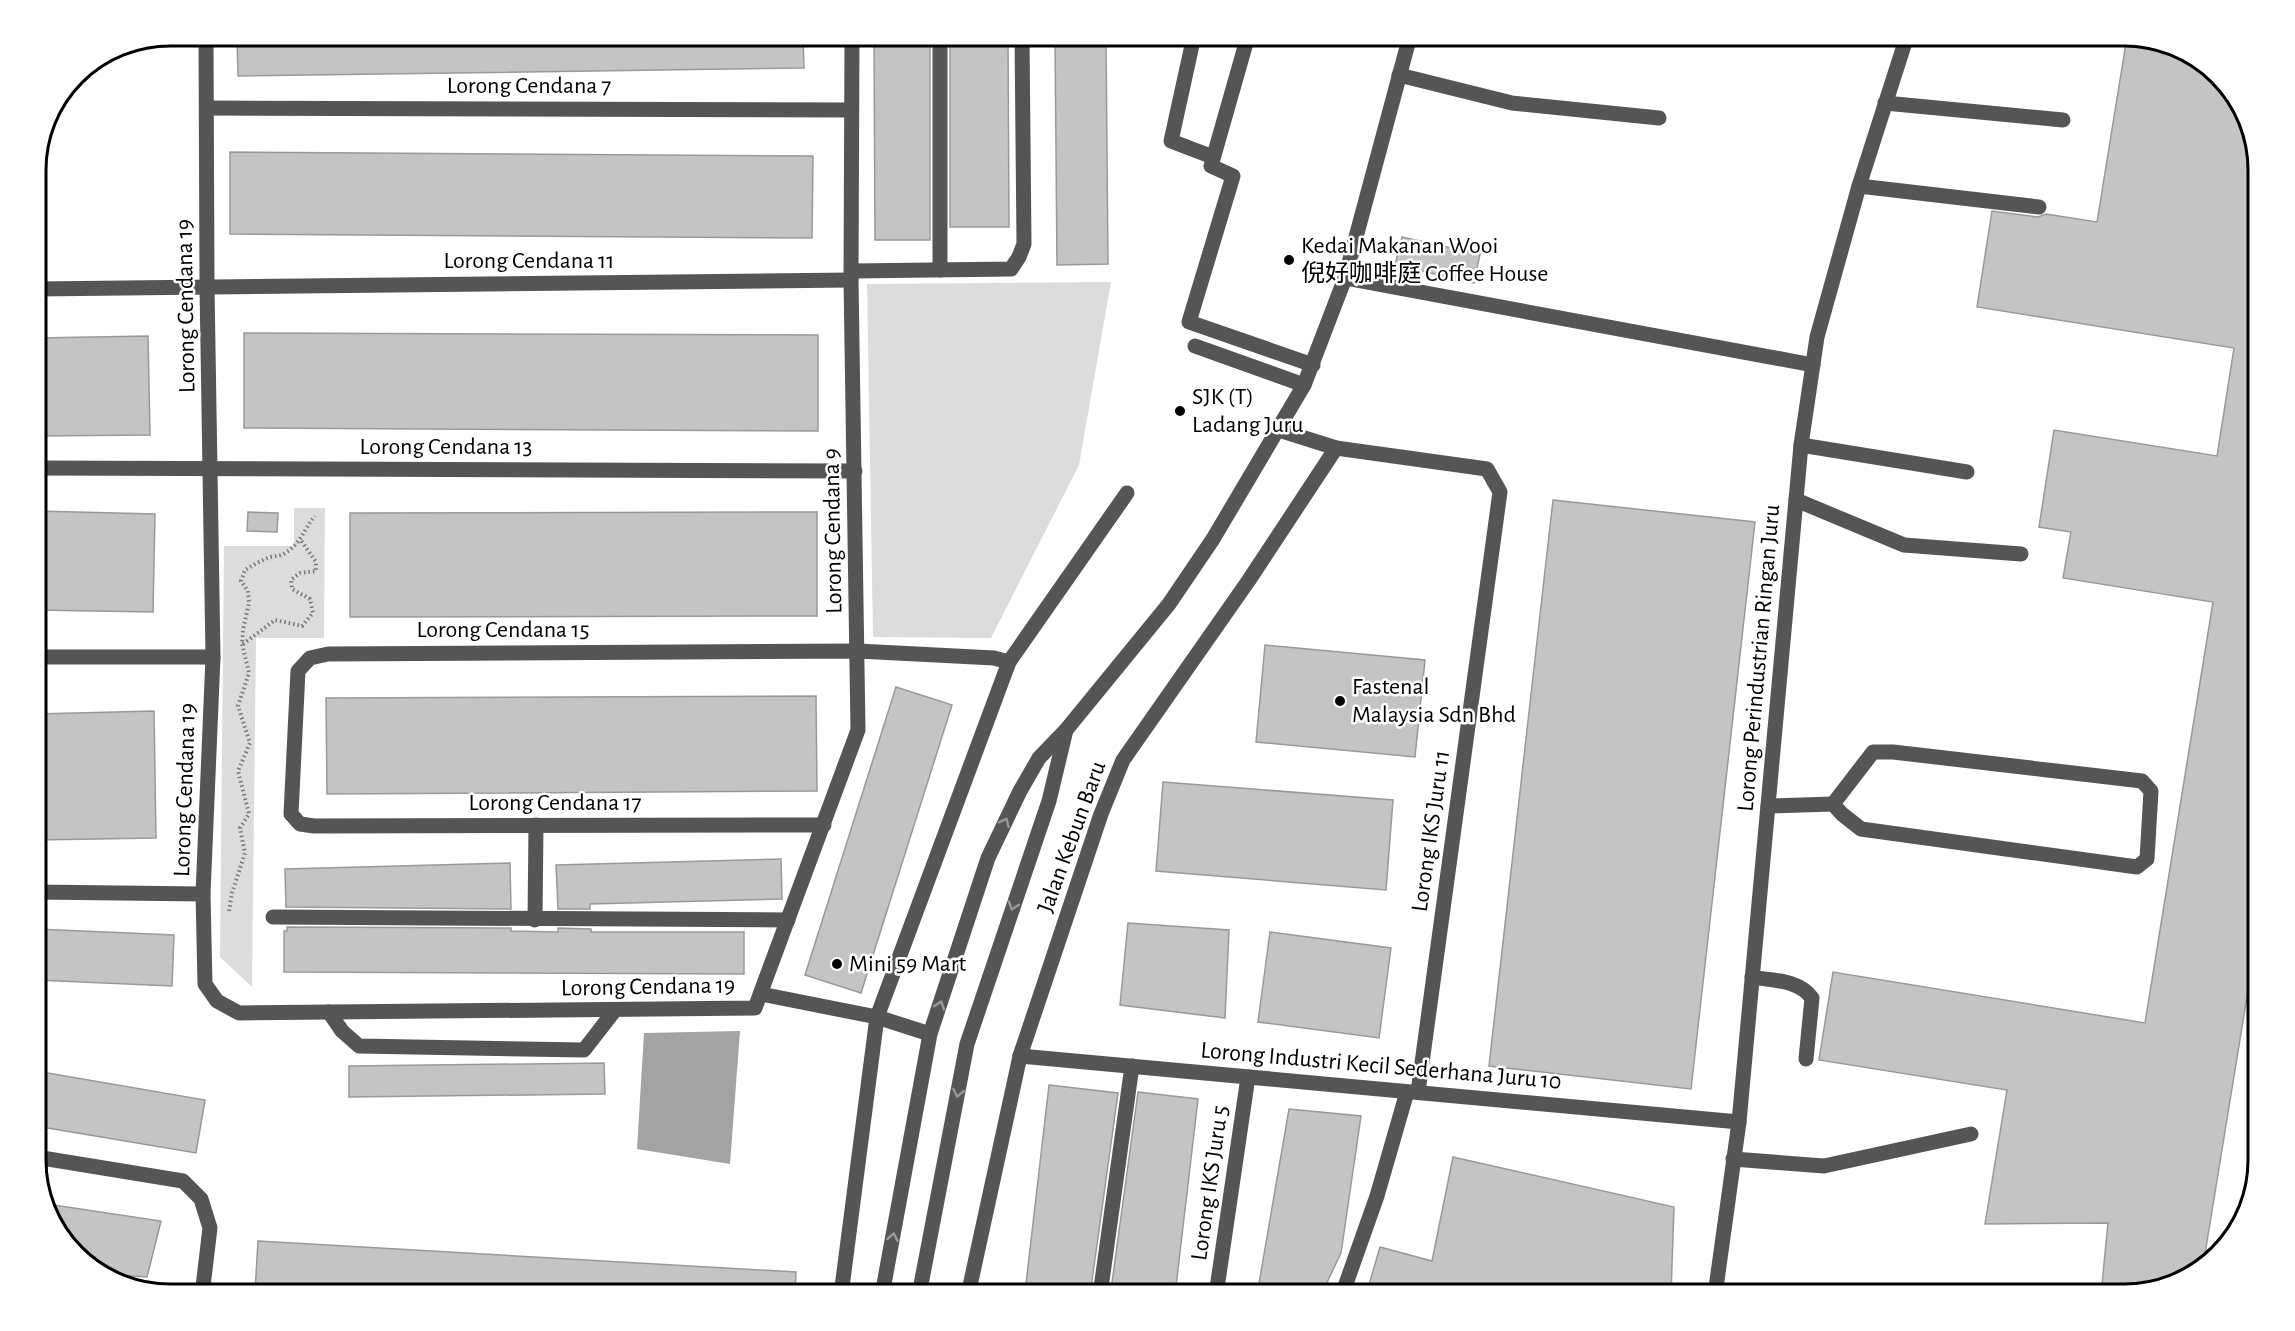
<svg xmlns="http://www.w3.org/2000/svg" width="2295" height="1331" font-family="'Alegreya Sans','Noto Sans SC',sans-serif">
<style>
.green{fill:#dcdcdc}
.water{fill:#a3a3a3}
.building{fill:#c4c4c4;stroke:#999;stroke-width:1.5}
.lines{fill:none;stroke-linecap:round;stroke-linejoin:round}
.path{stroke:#777;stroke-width:4;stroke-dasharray:1.5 3;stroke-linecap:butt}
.minor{stroke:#555;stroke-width:15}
.oneway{stroke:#999}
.poi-dot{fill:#000;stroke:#fff;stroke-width:2}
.labels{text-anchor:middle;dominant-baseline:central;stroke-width:5;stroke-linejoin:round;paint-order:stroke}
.street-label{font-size:24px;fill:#000;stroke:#fff}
.poi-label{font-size:24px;fill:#000;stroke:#fff;text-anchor:start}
.rim{fill:none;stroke:#000;stroke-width:3}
</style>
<rect width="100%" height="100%" fill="#fff"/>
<g class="green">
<path d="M 1111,282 L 1079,465 L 991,638 L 873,637 L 867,284 Z"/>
<path d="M 294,508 L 325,508 L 324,638 L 256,638 L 252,987 L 220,957 L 224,546 L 294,546 Z"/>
</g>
<path class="water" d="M 740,1031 L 730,1164 L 637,1149 L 644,1033 Z"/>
<g class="building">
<path d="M 237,36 L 803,36 L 804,68 L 238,76 Z"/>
<path d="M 874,36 L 930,36 L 930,240 L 875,240 Z"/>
<path d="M 950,36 L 1008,36 L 1009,227 L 950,227 Z"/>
<path d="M 1055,36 L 1106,36 L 1108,264 L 1057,265 Z"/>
<path d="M 2127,37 L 2192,54 L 2237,96 L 2259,162 L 2259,923 L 2203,1266 L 2192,1277 L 2125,1295 L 2101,1295 L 2108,1223 L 1985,1224 L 2007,1090 L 1819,1060 L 1833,972 L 2145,1023 L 2213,602 L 2063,578 L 2071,532 L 2039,527 L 2054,430 L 2217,456 L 2234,348 L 1977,307 L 1992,211 L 2038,217 L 2046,214 L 2097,222 Z"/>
<path d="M 230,152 L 813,156 L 812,238 L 230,234 Z"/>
<path d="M 1402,237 L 1480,254 L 1474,283 L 1395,265 Z"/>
<path d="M 244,333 L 818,335 L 818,431 L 244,428 Z"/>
<path d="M 148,336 L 150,435 L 36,436 L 36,338 Z"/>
<path d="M 1553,500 L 1755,522 L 1691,1089 L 1489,1066 Z"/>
<path d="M 36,511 L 155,514 L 153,612 L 36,610 Z"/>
<path d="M 248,512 L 278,513 L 277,532 L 247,531 Z"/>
<path d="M 817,512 L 817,616 L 350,617 L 350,513 Z"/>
<path d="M 1265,645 L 1425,660 L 1415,757 L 1256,742 Z"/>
<path d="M 896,687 L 952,705 L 861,993 L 805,975 Z"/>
<path d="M 816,696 L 817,791 L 327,794 L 326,698 Z"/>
<path d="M 154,711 L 156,838 L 36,840 L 36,714 Z"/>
<path d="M 1163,782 L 1393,800 L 1386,890 L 1156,871 Z"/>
<path d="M 781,859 L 782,899 L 590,904 L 590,909 L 558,909 L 556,865 Z"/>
<path d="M 510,863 L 511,909 L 286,907 L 285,869 Z"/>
<path d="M 1128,923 L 1229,930 L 1225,1018 L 1120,1005 Z"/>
<path d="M 287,927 L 511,928 L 511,931 L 558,932 L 558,928 L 591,929 L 591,932 L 744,932 L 744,974 L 284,972 L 284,931 L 287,931 Z"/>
<path d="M 36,929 L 174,935 L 172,986 L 36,980 Z"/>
<path d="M 1270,932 L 1391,948 L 1379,1038 L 1258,1022 Z"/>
<path d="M 604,1063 L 605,1094 L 349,1097 L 349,1066 Z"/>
<path d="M 36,1071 L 205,1100 L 196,1153 L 36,1126 Z"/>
<path d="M 1049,1085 L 1118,1093 L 1091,1288 L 1086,1287 L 1086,1291 L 1026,1284 Z"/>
<path d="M 1138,1092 L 1198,1099 L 1175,1295 L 1154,1295 L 1111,1290 Z"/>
<path d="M 1289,1109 L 1361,1116 L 1341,1253 L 1321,1295 L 1257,1295 Z"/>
<path d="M 1453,1157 L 1674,1207 L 1671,1295 L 1366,1295 L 1380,1247 L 1432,1261 Z"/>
<path d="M 47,1204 L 161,1221 L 147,1277 L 100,1274 L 54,1228 Z"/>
<path d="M 258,1241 L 796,1272 L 795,1295 L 315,1295 L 255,1292 Z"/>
</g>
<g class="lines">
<g class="path">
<path d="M 243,644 L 275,620 L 302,626 L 313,613 L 310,599 L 292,589 L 291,580 L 300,573 L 316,571 L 316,562 L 300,539"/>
<path d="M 229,911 L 232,893 L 245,853 L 240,828 L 249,814 L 238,771 L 250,743 L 238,706 L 249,673 L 242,644 L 243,630 L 249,603 L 248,591 L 241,581 L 245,570 C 253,565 262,560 271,557 C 276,556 281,556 285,553 C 302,543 304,528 315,516"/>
</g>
<g class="minor">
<path d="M 206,36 L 207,286 L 213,657 L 203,894 L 205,984 L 217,1001 L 239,1013 L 755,1008 L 858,730 L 851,280 L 852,36"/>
<path d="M 940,36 L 940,270"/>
<path d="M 1194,36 L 1171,141 L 1213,157"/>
<path d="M 1248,36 L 1211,166 L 1233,176 L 1189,322 L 1313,365"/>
<path d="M 1399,75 L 1512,103 L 1659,118"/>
<path d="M 1885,103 L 2063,120"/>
<path d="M 207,108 L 851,110"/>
<path d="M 1859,186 L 2039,207"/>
<path d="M 852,271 L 1011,269 L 1019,257 L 1024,244 L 1022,36"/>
<path d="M 1345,278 L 1813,365"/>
<path d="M 36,289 L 851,280"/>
<path d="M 1195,346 L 1304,385"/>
<path d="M 1279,430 L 1336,448 L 1487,469 L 1500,492 L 1418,1092"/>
<path d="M 1801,445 L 1967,472"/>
<path d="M 36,468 L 855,471"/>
<path d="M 1796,500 L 1904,545 L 2021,554"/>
<path d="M 36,657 L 213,657"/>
<path d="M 1873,752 L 1893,752 L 2142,781 L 2151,791 L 2147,859 L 2137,867 L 1861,829 L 1842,814 L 1833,804 Z"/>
<path d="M 1768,806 L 1833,804"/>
<path d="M 824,825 L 314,826 L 300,824 L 291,814 L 298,671 L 310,658 L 328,654 L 858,651 L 994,658 L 1009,662"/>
<path d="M 36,892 L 203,894"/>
<path d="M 273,917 L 788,920"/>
<path d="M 535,920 L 536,825"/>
<path d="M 1752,977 C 1773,981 1798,979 1812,998 L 1806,1059"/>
<path d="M 761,994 L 877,1017 L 930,1034"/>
<path d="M 329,1012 L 342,1031 L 359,1046 L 584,1050 L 615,1010"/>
<path d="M 1020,1056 L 1739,1122"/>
<path d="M 36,1157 L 183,1181 L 201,1199 L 210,1228 L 202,1295"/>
<path d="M 1733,1159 L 1824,1166 L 1971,1134"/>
<path d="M 841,1295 L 877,1017 L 1009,662 L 1127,493"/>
<path d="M 882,1295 L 930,1034 L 988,858 L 1020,791 L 1039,758 L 1066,730 L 1169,604 L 1213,539 L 1304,385 L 1345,278 L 1410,36"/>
<path d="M 919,1295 L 967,1044 L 1049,801 L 1066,730"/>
<path d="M 968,1295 L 1020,1056 L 1101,814 L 1123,760 L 1249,580 L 1336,448"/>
<path d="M 1100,1295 L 1132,1066"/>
<path d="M 1216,1295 L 1248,1077"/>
<path d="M 1342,1295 L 1377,1196 L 1407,1092"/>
<path d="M 1715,1295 L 1739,1122 L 1801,445 L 1817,337 L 1859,186 L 1907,36"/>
</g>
</g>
<defs><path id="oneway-chevron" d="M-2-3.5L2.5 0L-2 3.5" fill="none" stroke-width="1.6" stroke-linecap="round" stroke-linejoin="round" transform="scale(1.5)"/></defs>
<g class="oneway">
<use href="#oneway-chevron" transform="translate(1005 822) rotate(-64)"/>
<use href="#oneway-chevron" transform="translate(1013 906) rotate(108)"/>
<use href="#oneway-chevron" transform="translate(940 1005) rotate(-72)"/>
<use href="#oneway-chevron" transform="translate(958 1093) rotate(101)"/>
<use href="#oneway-chevron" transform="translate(893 1237) rotate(-80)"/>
</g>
<g class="poi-dot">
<circle cx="1289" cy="260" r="6"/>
<circle cx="1180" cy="411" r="6"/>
<circle cx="1340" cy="701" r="6"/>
<circle cx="837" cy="964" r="6"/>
</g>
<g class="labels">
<g class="street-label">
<text x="529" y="86">Lorong Cendana 7</text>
<text x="529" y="261">Lorong Cendana 11</text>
<text transform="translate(186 306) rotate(-91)">Lorong Cendana 19</text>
<text x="446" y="447">Lorong Cendana 13</text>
<text transform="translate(833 531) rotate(-91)">Lorong Cendana 9</text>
<text x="503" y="630">Lorong Cendana 15</text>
<text transform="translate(1759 658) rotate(-85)">Lorong Perindustrian Ringan Juru</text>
<text transform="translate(185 790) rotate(-88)">Lorong Cendana 19</text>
<text x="555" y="803">Lorong Cendana 17</text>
<text transform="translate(1431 831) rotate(-82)">Lorong IKS Juru 11</text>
<text transform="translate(1072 837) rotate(-70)">Jalan Kebun Baru</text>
<text transform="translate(648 987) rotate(-1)">Lorong Cendana 19</text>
<text transform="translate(1381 1066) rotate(5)">Lorong Industri Kecil Sederhana Juru 10</text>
<text transform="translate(1210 1183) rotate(-82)">Lorong IKS Juru 5</text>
</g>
<g class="poi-label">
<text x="1301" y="246">Kedai Makanan Wooi<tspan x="1301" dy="28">倪好咖啡庭 Coffee House</tspan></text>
<text x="1192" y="397">SJK (T)<tspan x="1192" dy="28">Ladang Juru</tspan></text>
<text x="1352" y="687">Fastenal<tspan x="1352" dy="28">Malaysia Sdn Bhd</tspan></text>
<text x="849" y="964">Mini 59 Mart</text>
</g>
</g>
<path d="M0 0H2295V1331H0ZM170 46H2124A124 124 0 0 1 2248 170V1160A124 124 0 0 1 2124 1284H170A124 124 0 0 1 46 1160V170A124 124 0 0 1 170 46Z" fill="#fff" fill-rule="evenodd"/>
<path class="rim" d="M170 46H2124A124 124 0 0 1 2248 170V1160A124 124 0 0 1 2124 1284H170A124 124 0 0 1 46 1160V170A124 124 0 0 1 170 46Z"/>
</svg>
